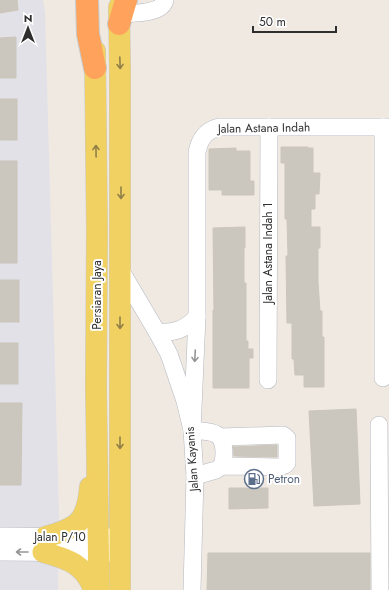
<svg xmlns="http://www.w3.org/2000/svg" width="389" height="590" font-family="Jost,sans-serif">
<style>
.industrial{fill:#e3e1e8}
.building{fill:#cbc7bf;stroke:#cbc5ba}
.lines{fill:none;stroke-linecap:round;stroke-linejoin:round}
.minor-casing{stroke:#b4b7c1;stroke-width:18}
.major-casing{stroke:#c9c9c9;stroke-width:22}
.highway-casing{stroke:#c9c9c9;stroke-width:24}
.minor{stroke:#fff;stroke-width:17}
.major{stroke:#f2d163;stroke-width:21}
.highway{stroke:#ffa35c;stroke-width:22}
.oneway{stroke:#908048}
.oneway2{stroke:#969696}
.labels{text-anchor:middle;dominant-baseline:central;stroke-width:4;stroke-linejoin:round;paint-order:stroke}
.street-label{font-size:12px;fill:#2e2e2e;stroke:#fff}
.service-label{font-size:12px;fill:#4e5e75;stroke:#fff;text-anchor:start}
</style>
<rect width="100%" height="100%" fill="#efe9e1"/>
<path class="industrial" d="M 0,0 L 43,0 L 45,13 L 59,512 L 58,590 L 0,590 Z"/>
<g class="building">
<path d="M 0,0 L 17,0 L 18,10 L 0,13 Z"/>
<path d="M 16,37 L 16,78 L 0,78 L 0,38 Z"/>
<rect x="0" y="99" width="17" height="41"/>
<path d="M 281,147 L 308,147 L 308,148 L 313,148 L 313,173 L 320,173 L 319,194 L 315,194 L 315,209 L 311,209 L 311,227 L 320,227 L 320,248 L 318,248 L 318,282 L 320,311 L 322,311 L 322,337 L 324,337 L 324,387 L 304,387 L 304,375 L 295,375 L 294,359 L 292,359 L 292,323 L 287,323 L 286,256 L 288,256 L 287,219 L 285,219 L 285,163 L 281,163 Z"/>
<path d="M 236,148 L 236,151 L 250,151 L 250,181 L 254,181 L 254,195 L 222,195 L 222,190 L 209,190 L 209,149 Z"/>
<rect x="0" y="161" width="17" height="102"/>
<path d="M 245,227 L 245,248 L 244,248 L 244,283 L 246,283 L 246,341 L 248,341 L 248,349 L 253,349 L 253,358 L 249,358 L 249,388 L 213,388 L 213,310 L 214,310 L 213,228 Z"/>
<rect x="0" y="280" width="19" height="42"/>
<rect x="0" y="343" width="18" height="41"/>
<path d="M 0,403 L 22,403 L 21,485 L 0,485 Z"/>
<path d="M 356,409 L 360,504 L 314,506 L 309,411 Z"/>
<path d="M 277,445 L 277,457 L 234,456 L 233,447 Z"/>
<path d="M 229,488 L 268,488 L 268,508 L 229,509 Z"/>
<path d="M 208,553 L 370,553 L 370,590 L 207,590 Z"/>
</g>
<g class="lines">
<defs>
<g id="minor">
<path d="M 122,14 C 134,13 162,14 165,0"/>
<path d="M 121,271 L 157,332 L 169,354 L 185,401 L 192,430 L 195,476 L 192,590"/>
<path d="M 157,332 C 175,333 184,330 197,317"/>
<path d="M 383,378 L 383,127"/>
<path d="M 268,380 L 269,127"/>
<path d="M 379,425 L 380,590"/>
<path d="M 192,430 L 197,317 L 197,152 C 200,139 205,131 219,127 L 389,127"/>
<path d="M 192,430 C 208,432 223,429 224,451 C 224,456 224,461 222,466"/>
<path d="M 195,476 L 216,470 L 222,466 L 279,467 L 285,465 L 287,463 L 287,438 L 283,435 L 221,437"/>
<path d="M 0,536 L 110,537"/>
<path d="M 0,552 L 110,553"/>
</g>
<g id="major">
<path d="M 119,7 L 120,71 L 120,590"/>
<path d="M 95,51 L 97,232 L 96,388 L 99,590"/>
<path d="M 45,537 C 78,528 87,522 90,487"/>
<path d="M 43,552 C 68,559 85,564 94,590"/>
</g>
<g id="highway">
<path d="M 87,0 L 88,34 L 95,68"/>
<path d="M 119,24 L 126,0"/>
</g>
</defs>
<use href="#minor" class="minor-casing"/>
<use href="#major" class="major-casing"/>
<use href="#highway" class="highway-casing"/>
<use href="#minor" class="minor"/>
<use href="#major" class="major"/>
<use href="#highway" class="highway"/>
</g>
<defs><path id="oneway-shaft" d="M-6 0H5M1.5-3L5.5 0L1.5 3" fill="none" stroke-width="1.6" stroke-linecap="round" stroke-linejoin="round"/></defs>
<g class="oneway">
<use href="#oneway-shaft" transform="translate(120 63) rotate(88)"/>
<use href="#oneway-shaft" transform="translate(96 151) rotate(-91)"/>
<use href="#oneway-shaft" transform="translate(121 193) rotate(90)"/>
<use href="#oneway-shaft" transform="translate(120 323) rotate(90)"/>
<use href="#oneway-shaft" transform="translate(120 443) rotate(90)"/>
</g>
<g class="oneway2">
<use href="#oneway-shaft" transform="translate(195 356) rotate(93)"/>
<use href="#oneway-shaft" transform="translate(22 552) rotate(180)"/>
</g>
<defs>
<symbol id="fuel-ring" viewBox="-11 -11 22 22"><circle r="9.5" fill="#fff" stroke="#5c6f8a" stroke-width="1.5"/><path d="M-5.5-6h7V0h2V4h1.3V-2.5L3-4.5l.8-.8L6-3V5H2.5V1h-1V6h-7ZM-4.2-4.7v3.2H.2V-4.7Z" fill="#5c6f8a"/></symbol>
</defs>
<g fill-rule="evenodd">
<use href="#fuel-ring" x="243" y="468" width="22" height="22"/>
</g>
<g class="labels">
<g class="street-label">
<text transform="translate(264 128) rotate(-1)">Jalan Astana Indah</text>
<text transform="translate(268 253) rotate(-90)">Jalan Astana Indah 1</text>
<text transform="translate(97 295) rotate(-90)">Persiaran Jaya</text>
<text transform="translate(192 459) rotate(-94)">Jalan Kayanis</text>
<text x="60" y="537">Jalan P/10</text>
</g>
<g class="service-label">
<text x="268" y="479">Petron</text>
</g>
</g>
<g transform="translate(28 28)" stroke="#ffffff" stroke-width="3" paint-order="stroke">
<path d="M0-3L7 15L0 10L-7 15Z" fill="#2e2e2e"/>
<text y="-6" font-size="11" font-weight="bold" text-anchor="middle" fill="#2e2e2e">N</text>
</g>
<path d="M253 26v6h83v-6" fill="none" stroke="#2e2e2e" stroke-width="2"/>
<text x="259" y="26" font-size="12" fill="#2e2e2e" stroke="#ffffff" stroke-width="3" paint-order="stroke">50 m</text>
</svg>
